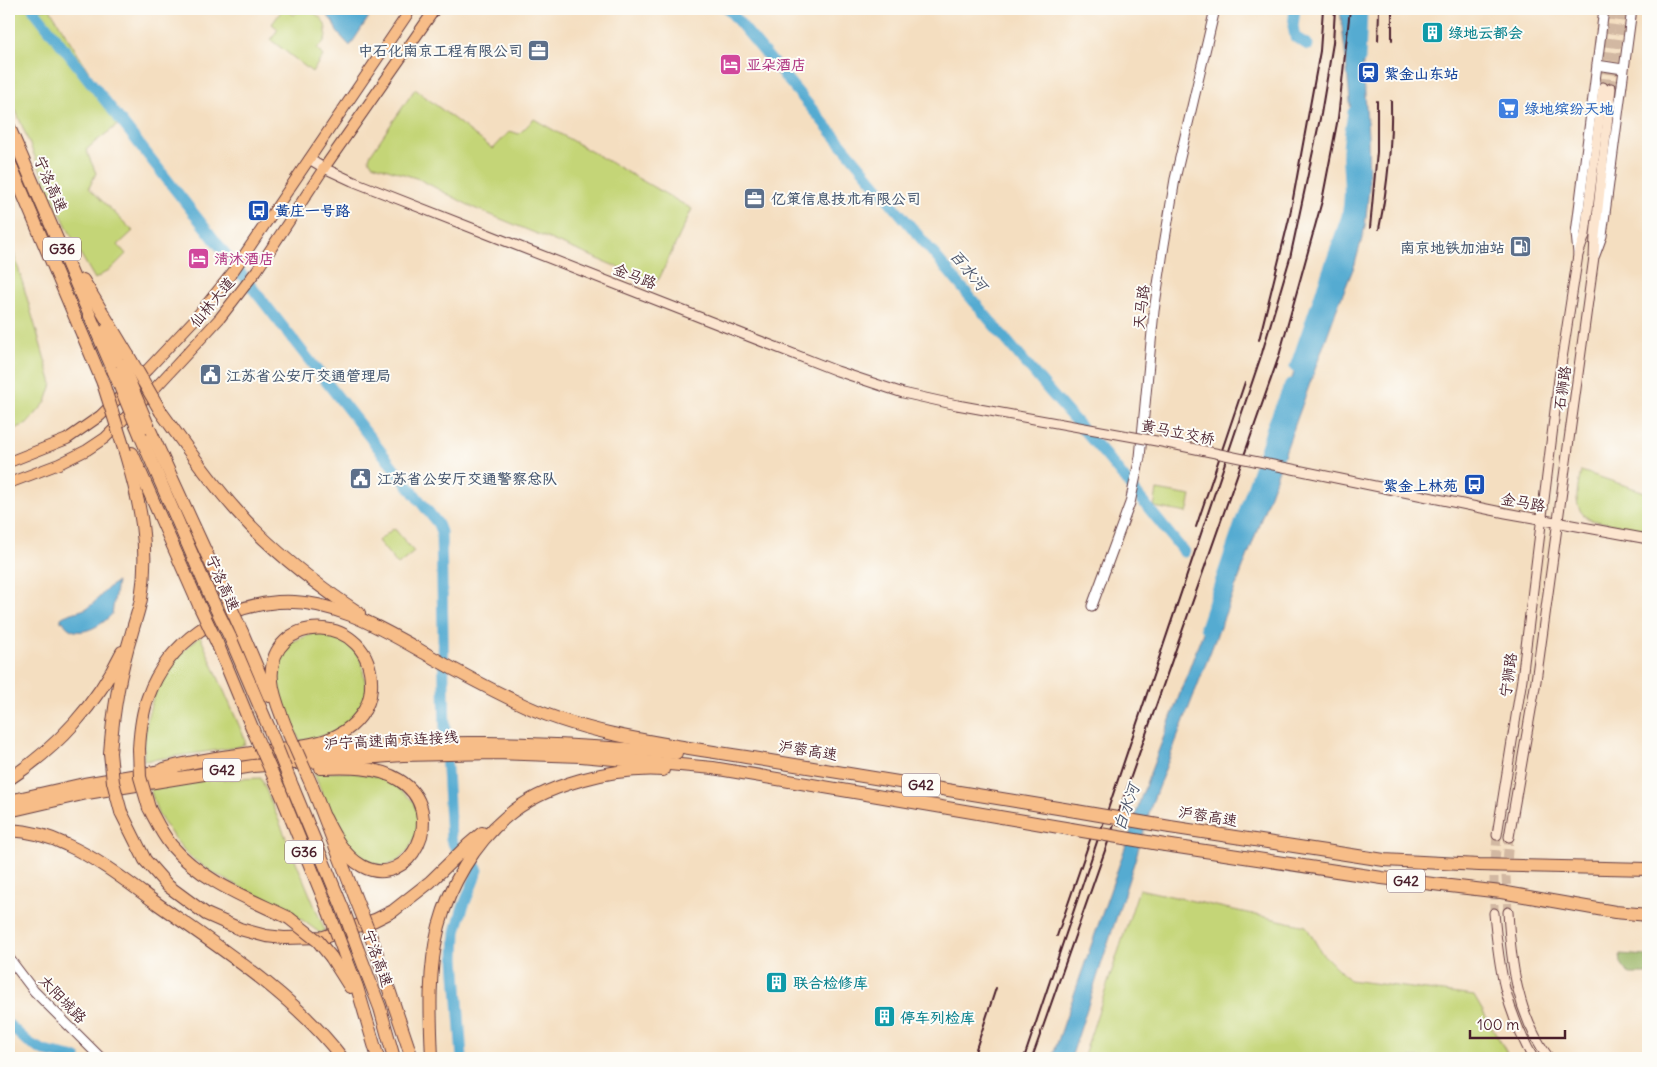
<svg xmlns="http://www.w3.org/2000/svg" width="1657" height="1067" font-family="Delius,'LXGW WenKai TC',sans-serif">
<style>
.green{fill:#c4d577;stroke:#877a51}
.forest{fill:#9bb668;stroke:#726a4a}
.water{fill:#55abd1;stroke:#50657e}
.lines{fill:none;stroke-linecap:round;stroke-linejoin:round}
.river{stroke:#55abd1;stroke-width:11}
.secondary-tunnel{stroke:#d2b8a2;stroke-width:9;stroke-dasharray:9 4.5;stroke-linecap:butt}
.tertiary-casing{stroke:#643c41;stroke-width:11}
.secondary-casing{stroke:#643c41;stroke-width:11}
.primary-casing{stroke:#643c41;stroke-width:12}
.motorway-casing{stroke:#643c41;stroke-width:14}
.tertiary{stroke:#fff;stroke-width:9}
.secondary{stroke:#fce5cf;stroke-width:9}
.primary{stroke:#f7bd88;stroke-width:10}
.motorway{stroke:#f7bd88;stroke-width:12}
.rail{stroke:#4a1f2b;stroke-width:2}
.secondary-bridge-casing{stroke:#643c41;stroke-width:11;stroke-linecap:butt}
.motorway-bridge-casing{stroke:#643c41;stroke-width:14;stroke-linecap:butt}
.secondary-bridge{stroke:#fce5cf;stroke-width:9}
.motorway-bridge{stroke:#f7bd88;stroke-width:12}
.labels{text-anchor:middle;dominant-baseline:central;stroke-width:4;stroke-linejoin:round;paint-order:stroke}
.shield{fill:#fdfcf7;stroke:#806168;stroke-width:1}
.shield-label{font-size:14px;font-weight:bold;fill:#4a1f2b}
.culture-label{font-size:15px;font-weight:bold;fill:#0d838f;stroke:#fdfcf7;text-anchor:start}
.service-label{font-size:15px;font-weight:bold;fill:#4e5e75;stroke:#fdfcf7;text-anchor:start}
.hotel-label{font-size:15px;font-weight:bold;fill:#b23c85;stroke:#fdfcf7;text-anchor:start}
.transit-label{font-size:15px;font-weight:bold;fill:#164399;stroke:#fdfcf7;text-anchor:start}
.shop-label{font-size:15px;font-weight:bold;fill:#366cbe;stroke:#fdfcf7;text-anchor:start}
.street-label{font-size:15px;fill:#4a1f2b;stroke:#fdfcf7}
.water-label{font-size:16px;font-style:italic;fill:#4e576d;stroke:#fdfcf7}
</style>
<rect width="100%" height="100%" fill="#fdfcf7"/>
<filter id="ink" filterUnits="userSpaceOnUse"><feTurbulence type="fractalNoise" baseFrequency=".02" numOctaves="2"/><feDisplacementMap in="SourceGraphic" scale="10" xChannelSelector="R" yChannelSelector="G"/><feConvolveMatrix kernelMatrix="1 2 1 2 8 2 1 2 1" color-interpolation-filters="sRGB"/></filter>
<filter id="wash" filterUnits="userSpaceOnUse"><feTurbulence type="fractalNoise" baseFrequency=".0096" numOctaves="4" result="noise"/><feDisplacementMap in="SourceGraphic" scale="20" xChannelSelector="R" yChannelSelector="G"/><feGaussianBlur stdDeviation="1.12" result="paint"/><feColorMatrix in="noise" values="0 0 0 0 0 0 0 0 0 0 0 0 0 0 0 0 0 1.4 0 .05"/><feComposite in="paint" operator="in"/></filter>
<g filter="url(#wash)">
<rect width="100%" height="100%" fill="#f4dec0"/>
<g class="green">
<path d="M 9,9 L 50,9 L 97,85 L 123,121 L 95,142 L 86,150 L 96,173 L 89,188 L 133,231 L 118,245 L 126,254 L 112,268 L 95,279 L 77,248 L 44,179 L 9,94 Z"/>
<path d="M 286,9 L 294,15 L 297,12 L 297,9 C 312,10 328,17 326,35 C 325,41 322,45 317,48 L 323,56 L 312,72 L 271,40 L 278,29 L 272,24 L 282,10 L 284,11 Z"/>
<path d="M 415,89 L 493,149 L 510,131 L 519,134 L 534,119 L 692,209 L 659,279 L 654,282 L 474,208 L 419,179 L 372,164 L 369,159 L 370,155 Z"/>
<path d="M 9,236 L 52,384 L 46,402 L 27,424 L 9,431 Z"/>
<path d="M 1581,471 L 1648,493 L 1648,531 L 1591,520 C 1570,509 1578,490 1581,471 Z"/>
<path d="M 1157,490 L 1191,496 L 1187,513 L 1154,507 Z"/>
<path d="M 394,528 L 414,552 L 398,565 L 378,541 Z"/>
<path d="M 317,632 L 344,639 L 361,658 L 367,694 L 356,716 L 334,733 L 300,741 L 287,712 L 276,681 L 281,654 L 289,643 Z"/>
<path d="M 200,636 L 245,739 L 245,744 L 238,747 L 144,761 C 143,731 149,698 166,672 C 175,658 188,647 200,636 Z"/>
<path d="M 348,772 L 387,778 L 414,802 L 419,820 L 416,835 L 409,849 L 398,861 L 384,866 L 360,860 L 337,832 L 314,773 Z"/>
<path d="M 261,778 L 325,931 L 320,933 L 298,917 L 215,874 L 190,857 L 174,838 L 158,814 L 150,789 L 202,780 Z"/>
<path d="M 1139,889 L 1306,926 L 1321,952 L 1349,980 L 1474,996 L 1510,1058 L 1083,1058 Z"/>
</g>
<path class="forest" d="M 1620,954 L 1648,956 L 1648,974 L 1629,974 L 1621,963 Z"/>
<g class="water">
<path d="M 322,9 L 374,9 L 350,46 L 337,32 L 333,22 Z"/>
<path d="M 1340,9 L 1359,9 L 1368,136 L 1369,188 L 1365,227 L 1355,264 L 1336,311 L 1251,547 L 1152,803 L 1135,860 L 1071,1058 L 1052,1058 L 1134,822 L 1140,800 L 1224,576 L 1346,221 C 1359,151 1348,79 1340,9 Z"/>
<path d="M 117,582 L 112,614 C 101,627 73,642 63,621 L 61,622 L 61,618 C 67,613 79,612 87,608 C 99,601 104,588 117,582 Z"/>
</g>
<g class="lines">
<g class="river">
<path d="M 33,9 L 438,524 L 441,532 L 445,735 L 451,839 C 456,854 471,857 478,870 L 462,910 L 456,932 L 455,958 L 462,1058"/>
<path d="M 728,9 L 1050,392 L 1107,457 L 1184,552"/>
<path d="M 1295,9 L 1293,26 L 1295,37 L 1308,45"/>
<path d="M 1360,59 L 1362,9"/>
<path d="M 1295,367 L 1347,216 C 1351,195 1349,185 1348,164 C 1346,147 1351,129 1353,112"/>
<path d="M 1205,627 L 1268,441 L 1272,427 L 1290,384"/>
<path d="M 9,1025 L 29,1043 L 44,1051 L 76,1058"/>
</g>
</g>
</g>
<g filter="url(#ink)">
<g class="lines">
<g class="secondary-tunnel">
<path d="M 1603,87 L 1613,9"/>
<path d="M 1611,88 L 1622,9"/>
<path d="M 1508,912 L 1506,877 L 1509,837"/>
<path d="M 1494,913 L 1494,876 L 1497,835"/>
</g>
<defs>
<g id="tertiary">
<path d="M 1597,65 L 1623,69"/>
<path d="M 1578,254 L 1576,233 L 1604,9"/>
<path d="M 1595,255 L 1602,236 L 1632,9"/>
<path d="M 1092,606 L 1130,503 L 1140,457 L 1154,311 L 1164,245 L 1175,179 L 1215,9"/>
<path d="M 9,958 L 34,991 L 101,1058"/>
</g>
<g id="secondary">
<path d="M 309,159 L 324,168 L 352,181 L 837,371 L 903,393 L 957,405"/>
<path d="M 1394,490 L 1506,513 L 1648,539"/>
<path d="M 1497,835 L 1522,679 L 1559,378 L 1578,255 L 1585,235 L 1603,87"/>
<path d="M 1509,837 L 1536,681 L 1594,257 L 1595,236 L 1611,88"/>
<path d="M 1508,912 C 1511,963 1517,1016 1549,1058"/>
<path d="M 1494,913 C 1499,969 1505,1008 1533,1058"/>
</g>
<g id="primary">
<path d="M 9,462 L 67,439 L 100,416 L 148,369 L 194,320 L 232,273 L 411,9"/>
<path d="M 9,483 L 59,464 L 87,450 L 105,438 L 157,386 L 220,318 L 257,270 L 324,168 L 435,9"/>
</g>
<g id="motorway">
<path d="M 9,127 L 114,372"/>
<path d="M 9,161 L 103,383"/>
<path d="M 83,280 L 128,355"/>
<path d="M 106,330 L 122,364"/>
<path d="M 161,412 C 185,445 208,479 236,510 C 271,550 315,584 359,613"/>
<path d="M 149,428 L 224,592"/>
<path d="M 141,437 L 211,598"/>
<path d="M 132,453 L 199,605"/>
<path d="M 242,632 L 269,696"/>
<path d="M 230,637 L 269,728"/>
<path d="M 217,643 L 253,730"/>
<path d="M 139,749 C 140,731 142,713 148,697 C 167,643 222,606 278,602 C 333,598 384,630 430,656 C 458,672 486,687 515,701 C 583,735 671,745 746,757 C 856,775 966,793 1076,811"/>
<path d="M 110,753 C 113,712 120,671 132,632 C 135,621 139,610 141,599 C 150,546 140,502 125,452"/>
<path d="M 292,754 C 419,737 549,742 676,753"/>
<path d="M 321,768 C 347,767 377,766 399,780 C 451,812 409,892 362,866 C 344,856 334,836 325,818"/>
<path d="M 164,769 C 200,759 238,755 275,750 C 296,746 319,745 338,735 C 355,726 370,709 371,688 C 375,610 265,610 272,681 C 273,696 280,711 285,725"/>
<path d="M 9,779 C 57,748 97,704 122,652"/>
<path d="M 312,786 L 357,902"/>
<path d="M 293,788 L 343,909"/>
<path d="M 280,791 L 329,912"/>
<path d="M 9,801 L 84,784 L 173,769"/>
<path d="M 149,808 C 156,821 162,834 171,845 C 201,881 248,898 289,918"/>
<path d="M 9,811 L 87,793 L 253,766 L 403,755 L 496,753 L 581,756 L 713,768 L 1071,829"/>
<path d="M 121,812 L 145,860 L 168,886 L 206,914 L 240,929 L 266,936 L 284,938 L 324,937 L 375,920 L 393,911 L 430,882 L 469,844 L 482,833"/>
<path d="M 1170,827 L 1384,860 L 1479,865 L 1648,869"/>
<path d="M 9,830 C 29,831 49,836 67,845 C 100,860 130,884 159,905 C 222,949 296,997 342,1058"/>
<path d="M 1165,845 L 1382,878 L 1501,892 L 1615,912 L 1648,915"/>
<path d="M 374,945 L 412,1058"/>
<path d="M 358,950 L 380,1008 L 394,1058"/>
<path d="M 344,953 L 357,987 L 378,1058"/>
<path d="M 331,957 L 350,987"/>
<path d="M 432,1058 C 430,1014 428,969 439,926 C 450,885 474,844 506,817 C 544,784 614,767 663,770"/>
</g>
</defs>
<use href="#tertiary" class="tertiary-casing"/>
<use href="#secondary" class="secondary-casing"/>
<use href="#primary" class="primary-casing"/>
<use href="#motorway" class="motorway-casing"/>
<use href="#tertiary" class="tertiary"/>
<use href="#secondary" class="secondary"/>
<use href="#primary" class="primary"/>
<use href="#motorway" class="motorway"/>
<g class="rail">
<path d="M 1392,11 L 1392,40"/>
<path d="M 1378,40 L 1379,11"/>
<path d="M 1370,228 L 1377,152 L 1377,101"/>
<path d="M 1379,229 C 1388,185 1392,146 1391,101"/>
<path d="M 1259,340 L 1290,215 L 1320,51 L 1323,9"/>
<path d="M 1196,527 L 1245,382"/>
<path d="M 1057,936 L 1091,837"/>
<path d="M 973,1058 L 996,988"/>
<path d="M 1024,1058 L 1262,353 L 1290,258 L 1321,114 L 1333,43 L 1335,9"/>
<path d="M 1032,1058 L 1279,356 L 1322,201 L 1338,118 L 1350,9"/>
</g>
<defs>
<path id="secondary-bridge" d="M 957,405 L 1162,442 L 1394,490"/>
<g id="motorway-bridge">
<path d="M 128,355 L 161,412"/>
<path d="M 122,364 L 149,428"/>
<path d="M 114,372 L 141,437"/>
<path d="M 103,383 L 125,452"/>
<path d="M 224,592 L 242,632"/>
<path d="M 211,598 L 230,637"/>
<path d="M 199,605 L 217,643"/>
<path d="M 285,725 L 312,786"/>
<path d="M 269,728 L 293,788"/>
<path d="M 253,730 L 280,791"/>
<path d="M 139,749 L 140,777 L 149,808"/>
<path d="M 110,753 L 113,782 L 121,812"/>
<path d="M 1076,811 L 1170,827"/>
<path d="M 1071,829 L 1165,845"/>
<path d="M 357,902 L 374,945"/>
<path d="M 343,909 L 358,950"/>
<path d="M 329,912 L 344,953"/>
<path d="M 289,918 L 318,941 L 331,957"/>
</g>
</defs>
<use href="#secondary-bridge" class="secondary-bridge-casing"/>
<use href="#motorway-bridge" class="motorway-bridge-casing"/>
<use href="#secondary-bridge" class="secondary-bridge"/>
<use href="#motorway-bridge" class="motorway-bridge"/>
</g>
</g>
<defs>
<symbol id="building-square" viewBox="-11 -11 22 22"><rect x="-9" y="-9" width="18" height="18" rx="4" fill="#0f9aa8" stroke="#fdfcf7"/><path d="M-4-6H4V6H1V3H-1V6H-4ZM-2.5-4.3h1.7v1.8h-1.7ZM.8-4.3h1.7v1.8H.8ZM-2.5-1h1.7V.8h-1.7ZM.8-1h1.7V.8H.8Z" fill="#fff"/></symbol>
<symbol id="office-square" viewBox="-11 -11 22 22"><rect x="-9" y="-9" width="18" height="18" rx="4" fill="#5c6f8a" stroke="#fdfcf7"/><path d="M-6-3h4V-5.5h4V-3h4V5H-6ZM-1-4.5V-3h2v-1.5ZM-6 0V1H6V0Z" fill="#fff"/></symbol>
<symbol id="hotel-square" viewBox="-11 -11 22 22"><rect x="-9" y="-9" width="18" height="18" rx="4" fill="#d1479c" stroke="#fdfcf7"/><path d="M-6-4.5h1.5V1H6V5H4.5V3h-9V5H-6ZM-4 0a1.8 1.8 0 1 1 3.6 0ZM.5 0V-2.5h3Q6-2.5 6 0Z" fill="#fff"/></symbol>
<symbol id="station-square" viewBox="-11 -11 22 22"><rect x="-9" y="-9" width="18" height="18" rx="4" fill="#1a4fb4" stroke="#fdfcf7"/><path d="M-3-6H3Q5-6 5-4V2Q5 4 3 4L4.5 6H3L1.5 4h-3L-3 6H-4.5L-3 4Q-5 4-5 2V-4Q-5-6-3-6ZM-3.5-4v3h7v-3ZM-3.5 1v1.5H-2V1ZM2 1v1.5H3.5V1Z" fill="#fff"/></symbol>
<symbol id="supermarket-square" viewBox="-11 -11 22 22"><rect x="-9" y="-9" width="18" height="18" rx="4" fill="#3f7fe0" stroke="#fdfcf7"/><path d="M-6-5.5h2.5l.6 2H6L4.5 2H-2.5L-4.4-4H-6ZM-1.5 3.2a1.3 1.3 0 1 0 .1 0ZM3 3.2a1.3 1.3 0 1 0 .1 0Z" fill="#fff"/></symbol>
<symbol id="bus-square" viewBox="-11 -11 22 22"><rect x="-9" y="-9" width="18" height="18" rx="4" fill="#1a4fb4" stroke="#fdfcf7"/><path d="M-5-6H5V4H4V6H2V4H-2V6H-4V4H-5ZM-3.5-4V0h7V-4ZM-3.5 1.2v1.5H-2V1.2ZM2 1.2v1.5H3.5V1.2Z" fill="#fff"/></symbol>
<symbol id="fuel-square" viewBox="-11 -11 22 22"><rect x="-9" y="-9" width="18" height="18" rx="4" fill="#5c6f8a" stroke="#fdfcf7"/><path d="M-5.5-6h7V0h2V4h1.3V-2.5L3-4.5l.8-.8L6-3V5H2.5V1h-1V6h-7ZM-4.2-4.7v3.2H.2V-4.7Z" fill="#fff"/></symbol>
<symbol id="civic-square" viewBox="-11 -11 22 22"><rect x="-9" y="-9" width="18" height="18" rx="4" fill="#5c6f8a" stroke="#fdfcf7"/><path d="M-.6-6.5H3V-4.5H.6V-3L4-1V1h2V6H-6V1h2V-1L-.6-3ZM-1.2 2.5V6h2.4V2.5Z" fill="#fff"/></symbol>
</defs>
<g fill-rule="evenodd">
<use href="#building-square" x="1420" y="20" width="25" height="25"/>
<use href="#office-square" x="526" y="38" width="25" height="25"/>
<use href="#hotel-square" x="718" y="52" width="25" height="25"/>
<use href="#station-square" x="1356" y="60" width="25" height="25"/>
<use href="#supermarket-square" x="1496" y="96" width="25" height="25"/>
<use href="#office-square" x="742" y="186" width="25" height="25"/>
<use href="#bus-square" x="246" y="198" width="25" height="25"/>
<use href="#fuel-square" x="1508" y="234" width="25" height="25"/>
<use href="#hotel-square" x="186" y="246" width="25" height="25"/>
<use href="#civic-square" x="198" y="362" width="25" height="25"/>
<use href="#civic-square" x="348" y="466" width="25" height="25"/>
<use href="#bus-square" x="1462" y="472" width="25" height="25"/>
<use href="#building-square" x="764" y="970" width="25" height="25"/>
<use href="#building-square" x="872" y="1004" width="25" height="25"/>
</g>
<g class="labels">
<g class="shield">
<rect x="43" y="237.5" width="38" height="23" rx="4"/>
<rect x="203" y="758.5" width="38" height="23" rx="4"/>
<rect x="902" y="773.5" width="38" height="23" rx="4"/>
<rect x="285" y="840.5" width="38" height="23" rx="4"/>
<rect x="1387" y="869.5" width="38" height="23" rx="4"/>
</g>
<g class="shield-label">
<text x="62" y="249">G36</text>
<text x="222" y="770">G42</text>
<text x="921" y="785">G42</text>
<text x="304" y="852">G36</text>
<text x="1406" y="881">G42</text>
</g>
<g class="culture-label">
<text x="1448" y="32">绿地云都会</text>
<text x="793" y="982">联合检修库</text>
<text x="900" y="1017">停车列检库</text>
</g>
<g class="service-label">
<text x="523" y="50" text-anchor="end">中石化南京工程有限公司</text>
<text x="771" y="198">亿策信息技术有限公司</text>
<text x="1505" y="247" text-anchor="end">南京地铁加油站</text>
<text x="226" y="375">江苏省公安厅交通管理局</text>
<text x="377" y="478">江苏省公安厅交通警察总队</text>
</g>
<g class="hotel-label">
<text x="746" y="64">亚朵酒店</text>
<text x="214" y="258">清沐酒店</text>
</g>
<g class="transit-label">
<text x="1384" y="73">紫金山东站</text>
<text x="275" y="210">黄庄一号路</text>
<text x="1458" y="485" text-anchor="end">紫金上林苑</text>
</g>
<g class="shop-label">
<text x="1524" y="108">绿地缤纷天地</text>
</g>
<g class="street-label">
<text transform="translate(51 184) rotate(66)">宁洛高速</text>
<text transform="translate(635 276) rotate(21)">金马路</text>
<text transform="translate(212 302) rotate(-50)">仙林大道</text>
<text transform="translate(1141 307) rotate(-83)">天马路</text>
<text transform="translate(1562 388) rotate(-82)">石狮路</text>
<text transform="translate(1178 432) rotate(11)">黄马立交桥</text>
<text transform="translate(1523 502) rotate(10)">金马路</text>
<text transform="translate(223 583) rotate(66)">宁洛高速</text>
<text transform="translate(1508 675) rotate(-82)">宁狮路</text>
<text transform="translate(391 740) rotate(-3)">沪宁高速南京连接线</text>
<text transform="translate(808 750) rotate(9)">沪蓉高速</text>
<text transform="translate(1208 816) rotate(9)">沪蓉高速</text>
<text transform="translate(378 958) rotate(70)">宁洛高速</text>
<text transform="translate(63 999) rotate(46)">太阳城路</text>
</g>
<g class="water-label">
<text transform="translate(969 270) rotate(50)">百水河</text>
<text transform="translate(1126 807) rotate(-71)">白水河</text>
</g>
</g>
<rect width="1657" height="1067" fill="none" stroke="#fdfcf7" stroke-width="30"/>
<path d="M1470 1030v8h95v-8" fill="none" stroke="#4a1f2b" stroke-width="2.5"/>
<text x="1477" y="1030" font-size="15" fill="#4a1f2b" stroke="#fdfcf7" stroke-width="4" paint-order="stroke">100 m</text>
</svg>
